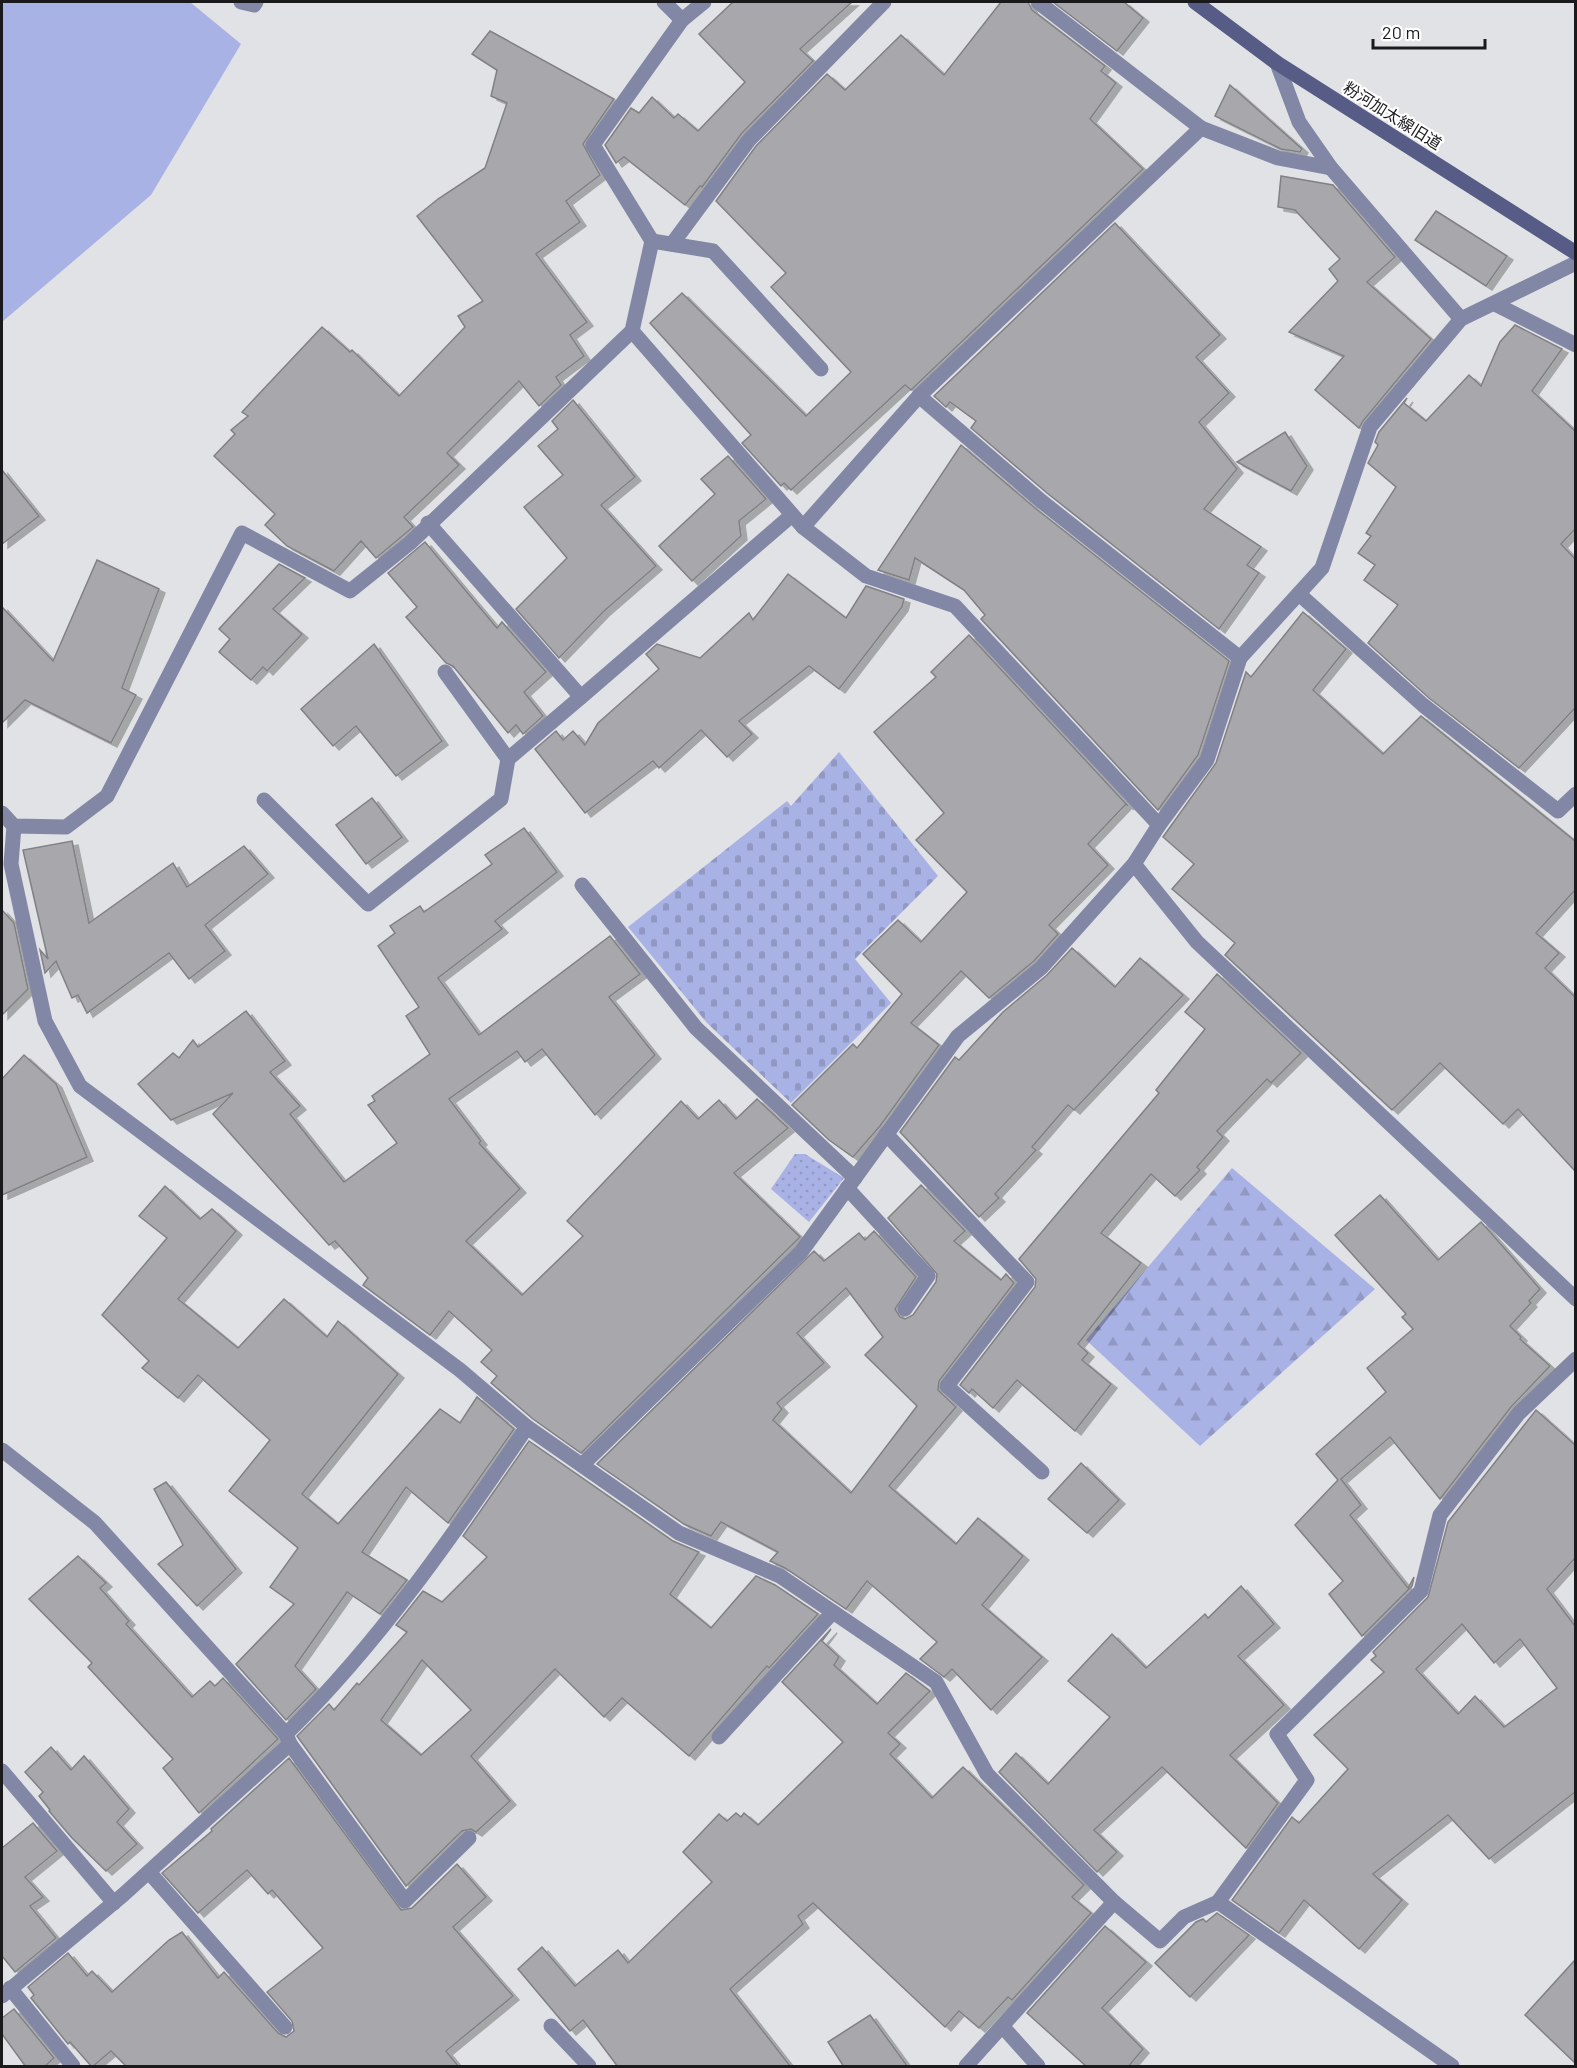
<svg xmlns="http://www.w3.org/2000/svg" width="1577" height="2068" font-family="Barlow,'Noto Sans JP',sans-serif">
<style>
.grass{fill:url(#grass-dots)}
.forest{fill:url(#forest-firs)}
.cemetery{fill:url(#cemetery-stones)}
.pitch{fill:#a9b2e4}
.building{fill:#a8a8ac;stroke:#818185;stroke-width:1.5;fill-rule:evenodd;filter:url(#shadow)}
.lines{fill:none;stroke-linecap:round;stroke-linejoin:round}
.lane{stroke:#8287a5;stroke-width:15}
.street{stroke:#8287a5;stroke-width:15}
.secondary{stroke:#565c85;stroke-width:15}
.labels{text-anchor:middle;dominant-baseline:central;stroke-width:4.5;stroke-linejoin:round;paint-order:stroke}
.street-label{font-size:16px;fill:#1a1a1c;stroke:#fff}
</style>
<defs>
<pattern id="grass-dots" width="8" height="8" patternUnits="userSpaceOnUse" patternTransform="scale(1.5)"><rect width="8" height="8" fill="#a9b2e4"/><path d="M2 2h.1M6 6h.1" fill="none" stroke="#9198c3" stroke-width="1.8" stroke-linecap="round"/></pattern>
<pattern id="forest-firs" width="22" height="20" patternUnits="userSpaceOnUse" patternTransform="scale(1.5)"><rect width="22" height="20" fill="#a9b2e4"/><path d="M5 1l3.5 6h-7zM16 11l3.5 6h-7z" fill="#9198c3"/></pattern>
<pattern id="cemetery-stones" width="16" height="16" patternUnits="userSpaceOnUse" patternTransform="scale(1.5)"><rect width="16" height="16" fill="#a9b2e4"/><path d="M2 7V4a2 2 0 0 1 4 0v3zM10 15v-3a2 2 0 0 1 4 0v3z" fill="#9198c3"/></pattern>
<filter id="shadow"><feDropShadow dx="6" dy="4" stdDeviation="0" flood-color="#0004"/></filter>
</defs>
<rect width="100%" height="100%" fill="#e1e2e5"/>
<path class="grass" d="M 795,1154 L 805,1154 L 844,1178 L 809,1222 L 771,1189 Z"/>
<path class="forest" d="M 1232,1168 L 1375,1289 L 1200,1446 L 1086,1340 Z"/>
<path class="cemetery" d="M 839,752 L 938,876 L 855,959 L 891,1003 L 791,1103 L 707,1023 L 628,927 L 787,801 L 791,806 Z"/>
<path class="pitch" d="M 2,2 L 190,2 L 241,44 L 151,195 L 2,322 Z"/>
<g class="building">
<path d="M 733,2 L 852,2 L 800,49 L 813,61 L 742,133 L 702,187 L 700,186 L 685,205 L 624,157 L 616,163 L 605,145 L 631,108 L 639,113 L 652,97 L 674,118 L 678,114 L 698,131 L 745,82 L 699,34 Z"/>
<path d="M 1001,2 L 1028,2 L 1032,10 L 1105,66 L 1101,71 L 1116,83 L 1090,119 L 1143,169 L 911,390 L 905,385 L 791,490 L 784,483 L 781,486 L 742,443 L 751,435 L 650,323 L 682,293 L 806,416 L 851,372 L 771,287 L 786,273 L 716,201 L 756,146 L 827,74 L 845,90 L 901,35 L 944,75 Z"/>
<path d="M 1053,2 L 1124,2 L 1143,18 L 1117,51 Z"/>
<path d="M 490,31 L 614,99 L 583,144 L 600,175 L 566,201 L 580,222 L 536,254 L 587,322 L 570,335 L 584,356 L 556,377 L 561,385 L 539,406 L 519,381 L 447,453 L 459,465 L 404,517 L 413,527 L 376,558 L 361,541 L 334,571 L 287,546 L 265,525 L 275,514 L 214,456 L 235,434 L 231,430 L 248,416 L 242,412 L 322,327 L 350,352 L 352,350 L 399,396 L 465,327 L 458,316 L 483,301 L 417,216 L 438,199 L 485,168 L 507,103 L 491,96 L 497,70 L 472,54 Z"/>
<path d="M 1230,85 L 1302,149 L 1300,152 L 1281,149 L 1215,116 Z"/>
<path d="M 1281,176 L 1333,185 L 1395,257 L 1367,282 L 1431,339 L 1363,421 L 1359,428 L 1315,390 L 1344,356 L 1289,332 L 1338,281 L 1329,269 L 1340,259 L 1295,210 L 1278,207 Z"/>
<path d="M 1436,211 L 1507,256 L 1486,286 L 1415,240 Z"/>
<path d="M 1115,223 L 1220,335 L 1196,357 L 1229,393 L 1199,422 L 1237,469 L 1204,509 L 1261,547 L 1247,565 L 1259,573 L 1219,629 L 1047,493 L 971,428 L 976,421 L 950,402 L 946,407 L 934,396 Z"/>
<path d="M 1515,325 L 1562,349 L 1532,391 L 1575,431 L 1575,529 L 1561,544 L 1575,559 L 1575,708 L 1519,768 L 1429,698 L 1368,643 L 1398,605 L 1364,580 L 1375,565 L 1358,553 L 1371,536 L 1366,533 L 1396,487 L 1368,463 L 1378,445 L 1375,442 L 1379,432 L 1407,398 L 1404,403 L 1426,421 L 1469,375 L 1481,386 L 1500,342 Z"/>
<path d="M 573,400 L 635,477 L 601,505 L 656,566 L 603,612 L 559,658 L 516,609 L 567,558 L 524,507 L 563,475 L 538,446 L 558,429 L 552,421 Z"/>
<path d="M 1285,432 L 1307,466 L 1291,491 L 1237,462 Z"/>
<path d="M 961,445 L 1035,508 L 1229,661 L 1198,755 L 1158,810 L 981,619 L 985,615 L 964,590 L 915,558 L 909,580 L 878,570 Z"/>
<path d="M 728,456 L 766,499 L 739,521 L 741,536 L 692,581 L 659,546 L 715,494 L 701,479 Z"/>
<path d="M 2,470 L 39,516 L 2,544 Z"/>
<path d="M 425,542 L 497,628 L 502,622 L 546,672 L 524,692 L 543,716 L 523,734 L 516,725 L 508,733 L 453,666 L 446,663 L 406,617 L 417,607 L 388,573 Z"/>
<path d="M 97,560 L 159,589 L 122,688 L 136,695 L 111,743 L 25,700 L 2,723 L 2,607 L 53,661 Z"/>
<path d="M 279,564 L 305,578 L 273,609 L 302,634 L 267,671 L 263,667 L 251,680 L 219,652 L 230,639 L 219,629 Z"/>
<path d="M 788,574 L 846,618 L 866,586 L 904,599 L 902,607 L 839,689 L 809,666 L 739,721 L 752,734 L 727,757 L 701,730 L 659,768 L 653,761 L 585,813 L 535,749 L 556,731 L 563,740 L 573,731 L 585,745 L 598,723 L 659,669 L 646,654 L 657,644 L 700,658 L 749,613 L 753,620 Z"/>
<path d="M 1303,612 L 1346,649 L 1313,690 L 1383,754 L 1421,716 L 1575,841 L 1575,890 L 1536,933 L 1559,953 L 1545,968 L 1575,997 L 1575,1171 L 1518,1109 L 1503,1124 L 1440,1063 L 1392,1110 L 1225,955 L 1235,943 L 1172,889 L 1194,864 L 1163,837 L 1216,763 L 1246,672 L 1251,677 Z"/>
<path d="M 969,635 L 1128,806 L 1126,804 L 1088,844 L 1108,865 L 1049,925 L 1058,934 L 1034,961 L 989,998 L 961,971 L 911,1023 L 939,1045 L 880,1126 L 853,1157 L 829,1140 L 792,1105 L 853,1044 L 857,1048 L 902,994 L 863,954 L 898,920 L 921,942 L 967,892 L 916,840 L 944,813 L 874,732 L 936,677 L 931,672 Z"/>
<path d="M 374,644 L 442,741 L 396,776 L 356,726 L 333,746 L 301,709 Z"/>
<path d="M 372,798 L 402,837 L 366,864 L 336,825 Z"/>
<path d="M 524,828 L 557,872 L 495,921 L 502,929 L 438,978 L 479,1035 L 610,936 L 640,974 L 609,997 L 655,1055 L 595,1115 L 542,1049 L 525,1062 L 517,1051 L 449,1099 L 481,1141 L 479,1143 L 520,1189 L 466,1241 L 522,1295 L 583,1236 L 567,1221 L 681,1101 L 698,1119 L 719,1100 L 736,1119 L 757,1099 L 788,1128 L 734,1173 L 800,1237 L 581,1453 L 533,1419 L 491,1383 L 497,1376 L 481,1362 L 492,1350 L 449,1311 L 430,1335 L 363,1285 L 368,1278 L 335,1241 L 329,1245 L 213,1114 L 233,1093 L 171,1120 L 138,1084 L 173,1053 L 179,1058 L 193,1040 L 198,1047 L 246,1011 L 285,1061 L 270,1072 L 300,1106 L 290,1114 L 344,1182 L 397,1143 L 368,1105 L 375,1101 L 372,1096 L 430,1054 L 406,1016 L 419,1007 L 378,946 L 395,933 L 390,926 L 420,906 L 424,912 L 492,864 L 485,855 Z"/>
<path d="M 72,841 L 89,923 L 173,863 L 187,887 L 244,846 L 268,874 L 205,925 L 225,951 L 189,979 L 169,953 L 87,1013 L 78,995 L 72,998 L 56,961 L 45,973 L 40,950 L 48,959 L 23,850 Z"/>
<path d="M 2,910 L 14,923 L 28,989 L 2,1015 Z"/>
<path d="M 1072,948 L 1115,987 L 1140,958 L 1183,995 L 1074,1110 L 1068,1105 L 1032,1147 L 1036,1150 L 995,1194 L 999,1198 L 979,1217 L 900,1132 L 955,1057 L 959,1060 L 1003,1012 L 1047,975 Z"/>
<path d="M 1217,974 L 1301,1053 L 1271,1083 L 1267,1079 L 1217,1131 L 1223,1137 L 1197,1167 L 1200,1170 L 1175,1196 L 1151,1174 L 1101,1233 L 1141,1263 L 1078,1344 L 1088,1353 L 1082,1360 L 1111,1384 L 1075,1431 L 1017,1380 L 993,1408 L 972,1389 L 969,1393 L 960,1385 L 1035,1287 L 1036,1279 L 1019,1259 L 1159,1093 L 1156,1090 L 1205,1029 L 1185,1012 Z"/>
<path d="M 24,1055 L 56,1084 L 87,1157 L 2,1195 L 2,1079 Z"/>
<path d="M 921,1185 L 965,1231 L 954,1241 L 1001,1280 L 1006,1274 L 1014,1283 L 939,1381 L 938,1390 L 956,1407 L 889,1486 L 956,1544 L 978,1518 L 1023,1556 L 982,1605 L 1042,1657 L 991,1710 L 952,1669 L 944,1677 L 920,1659 L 937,1642 L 867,1581 L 846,1609 L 785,1568 L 770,1561 L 778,1552 L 721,1522 L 711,1536 L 684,1524 L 597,1464 L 814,1251 L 824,1261 L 859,1233 L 865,1240 L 874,1231 L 916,1277 L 895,1309 L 900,1317 L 905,1319 L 913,1315 L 936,1282 L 937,1274 L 888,1218 ZM 846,1288 L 883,1337 L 865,1355 L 917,1406 L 851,1493 L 773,1420 L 782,1409 L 777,1403 L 824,1363 L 797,1333 Z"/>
<path d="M 165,1186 L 200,1219 L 212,1209 L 236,1231 L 178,1299 L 238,1348 L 284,1299 L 327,1337 L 338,1321 L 398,1374 L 302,1494 L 338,1524 L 440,1409 L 460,1423 L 477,1397 L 514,1429 L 448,1523 L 406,1487 L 362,1552 L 407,1580 L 380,1614 L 347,1592 L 295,1666 L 316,1689 L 286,1720 L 236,1664 L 294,1604 L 270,1587 L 298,1548 L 229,1491 L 270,1440 L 198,1375 L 178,1398 L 142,1368 L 149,1361 L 102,1315 L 167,1238 L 139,1216 Z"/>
<path d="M 1380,1195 L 1438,1260 L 1481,1222 L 1491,1233 L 1540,1289 L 1529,1301 L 1531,1303 L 1510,1326 L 1521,1337 L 1520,1339 L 1550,1366 L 1511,1407 L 1440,1499 L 1390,1437 L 1341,1479 L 1361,1505 L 1350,1515 L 1408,1588 L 1414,1577 L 1412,1586 L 1362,1636 L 1329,1594 L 1343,1581 L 1295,1525 L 1338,1480 L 1316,1454 L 1386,1392 L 1367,1368 L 1413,1329 L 1402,1317 L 1406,1314 L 1335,1235 Z"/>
<path d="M 1536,1410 L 1575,1445 L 1575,1558 L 1547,1589 L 1575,1626 L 1575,1792 L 1489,1859 L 1448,1815 L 1373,1874 L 1402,1900 L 1359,1949 L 1304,1900 L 1279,1933 L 1232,1900 L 1292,1817 L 1299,1823 L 1348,1769 L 1314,1735 L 1384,1672 L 1371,1660 L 1376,1656 L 1373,1652 L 1428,1597 L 1448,1522 ZM 1462,1624 L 1494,1663 L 1520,1639 L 1557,1688 L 1504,1727 L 1475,1696 L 1458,1714 L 1416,1669 Z"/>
<path d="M 529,1441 L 673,1541 L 699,1552 L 670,1594 L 711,1628 L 756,1576 L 775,1585 L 818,1614 L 769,1668 L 767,1666 L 689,1756 L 622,1698 L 604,1717 L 555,1669 L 471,1756 L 510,1801 L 476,1832 L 471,1829 L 462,1831 L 406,1886 L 297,1736 L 329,1704 L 334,1710 L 357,1683 L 359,1685 L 407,1632 L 396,1625 L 423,1591 L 442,1602 L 487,1557 L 463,1536 ZM 422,1660 L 471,1710 L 421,1755 L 381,1720 Z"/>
<path d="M 1081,1463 L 1119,1500 L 1087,1533 L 1048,1499 Z"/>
<path d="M 166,1482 L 236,1569 L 197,1606 L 158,1564 L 183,1545 L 154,1489 Z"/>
<path d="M 78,1556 L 106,1583 L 100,1588 L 129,1621 L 126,1624 L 192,1697 L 210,1681 L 215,1686 L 223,1678 L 278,1739 L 199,1813 L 163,1768 L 173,1759 L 88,1667 L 92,1663 L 29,1599 Z"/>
<path d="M 1241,1586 L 1274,1624 L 1238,1656 L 1284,1705 L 1230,1755 L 1278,1803 L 1246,1848 L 1162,1767 L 1094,1830 L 1117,1852 L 1097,1872 L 999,1772 L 1016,1753 L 1048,1784 L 1110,1717 L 1068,1681 L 1112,1634 L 1146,1668 L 1205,1614 L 1208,1618 Z"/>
<path d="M 831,1629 L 822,1641 L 839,1657 L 834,1665 L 877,1704 L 906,1673 L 930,1691 L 888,1733 L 900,1744 L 890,1754 L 932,1798 L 963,1767 L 1084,1885 L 1072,1897 L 1091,1913 L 1012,2000 L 1008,1997 L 979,2028 L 959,2011 L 945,2027 L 813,1903 L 798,1916 L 803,1924 L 730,1989 L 791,2067 L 618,2067 L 583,2020 L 570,2031 L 518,1969 L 542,1947 L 575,1986 L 618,1950 L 628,1963 L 712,1882 L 683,1852 L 719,1814 L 727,1821 L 736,1813 L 741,1817 L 744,1813 L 758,1825 L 843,1742 L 782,1682 Z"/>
<path d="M 51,1747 L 71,1770 L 84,1756 L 129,1809 L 117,1822 L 137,1844 L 106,1871 L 72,1838 L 49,1811 L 50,1810 L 39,1796 L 43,1792 L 25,1772 Z"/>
<path d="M 289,1758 L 401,1910 L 412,1908 L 457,1864 L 486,1897 L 453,1927 L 513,1996 L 446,2051 L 459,2067 L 127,2067 L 111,2051 L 92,2067 L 70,2042 L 68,2044 L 31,1998 L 34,1995 L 28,1987 L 68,1953 L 87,1976 L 92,1971 L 112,1992 L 169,1940 L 182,1932 L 218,1978 L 224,1972 L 278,2033 L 286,2037 L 294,2031 L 292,2021 L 267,1992 L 323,1948 L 272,1890 L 268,1894 L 247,1870 L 198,1913 L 162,1873 L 212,1831 L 211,1829 Z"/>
<path d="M 33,1823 L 57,1851 L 25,1877 L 43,1897 L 30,1906 L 56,1938 L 15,1972 L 2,1956 L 2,1848 Z"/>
<path d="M 1217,1913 L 1249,1935 L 1190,1997 L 1155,1963 L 1196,1922 L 1203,1919 L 1206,1922 Z"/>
<path d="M 1105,1926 L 1146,1962 L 1102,2008 L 1143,2049 L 1128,2067 L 1087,2067 L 1027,2013 Z"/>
<path d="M 1575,1960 L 1575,2063 L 1525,2015 Z"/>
<path d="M 14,2009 L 54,2058 L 44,2067 L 26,2067 L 2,2034 L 2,2018 Z"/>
<path d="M 870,2015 L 908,2067 L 844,2067 L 828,2042 Z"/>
</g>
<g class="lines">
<g class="lane">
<path d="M 241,2 L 254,5 L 256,2"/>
<path d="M 664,2 L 682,20 L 704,2"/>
<path d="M 1038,2 L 1201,128 L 1278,158 L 1331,168"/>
<path d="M 1277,63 L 1299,122 L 1331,168 L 1461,319"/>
<path d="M 652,241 L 713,251 L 821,369"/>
<path d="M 672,244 L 749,140 L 884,2"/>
<path d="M 919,396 L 1201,128"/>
<path d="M 428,523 L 581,697 L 792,515"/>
<path d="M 803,527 L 866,576 L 955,606 L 1159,825"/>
<path d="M 1299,594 L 1423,705 L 1558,811 L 1576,794"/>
<path d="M 445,672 L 508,759"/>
<path d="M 264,800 L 368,904 L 501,799 L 508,759 L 581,697"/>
<path d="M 582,885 L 696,1028 L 855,1178"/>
<path d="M 886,1134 L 1027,1282 L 947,1386 L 1042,1472"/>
<path d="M 847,1188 L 928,1276 L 905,1309"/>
<path d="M 2,1450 L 95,1523 L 286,1734"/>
<path d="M 719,1737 L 833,1612"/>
<path d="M 290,1744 L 405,1901 L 469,1838"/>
<path d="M 2,1771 L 114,1903"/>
<path d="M 149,1872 L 285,2027"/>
<path d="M 10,1988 L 73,2066"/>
<path d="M 551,2026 L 589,2066"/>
<path d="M 1003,2027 L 1038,2066"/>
</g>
<g class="street">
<path d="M 1495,304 L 1576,345"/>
<path d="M 632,331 L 803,527 L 919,396 L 1041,501 L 1240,658"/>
<path d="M 2,813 L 14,826 L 66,827 L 107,796 L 242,533 L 350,591 L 410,543 L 632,331 L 652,241 L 593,145 L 682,20"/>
<path d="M 14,826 L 11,864 L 45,1021 L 80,1086 L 460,1370 L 527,1427 L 679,1533 L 780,1576 L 936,1682 L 987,1774 L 1114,1902 L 1160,1941 L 1184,1917 L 1218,1902 L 1307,1780 L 1277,1734 L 1421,1591 L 1440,1515 L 1519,1413 L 1576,1359"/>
<path d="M 1134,864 L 1197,942 L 1576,1299"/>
<path d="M 583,1464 L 801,1252 L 958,1036 L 1041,968 L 1134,864 L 1159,825 L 1207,760 L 1240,658 L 1322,568 L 1370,427 L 1461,319 L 1576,263"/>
<path d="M 1218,1902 L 1452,2066"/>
<path d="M 2,1996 L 123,1895 L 290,1744 L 286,1734 C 379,1643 454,1534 527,1427"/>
<path d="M 966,2066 L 1114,1902"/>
</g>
<path class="secondary" d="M 1195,2 L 1277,63 L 1576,253"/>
</g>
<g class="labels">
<g class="street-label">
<text transform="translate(1393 115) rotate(32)">粉河加太線旧道</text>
</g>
</g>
<rect width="1577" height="2068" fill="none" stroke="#1a1a1c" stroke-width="6"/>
<path d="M1373 39v9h112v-9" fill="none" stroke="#1a1a1c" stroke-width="3"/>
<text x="1382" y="39" font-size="18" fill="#1a1a1c" stroke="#ffffff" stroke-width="4.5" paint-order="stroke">20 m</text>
</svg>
